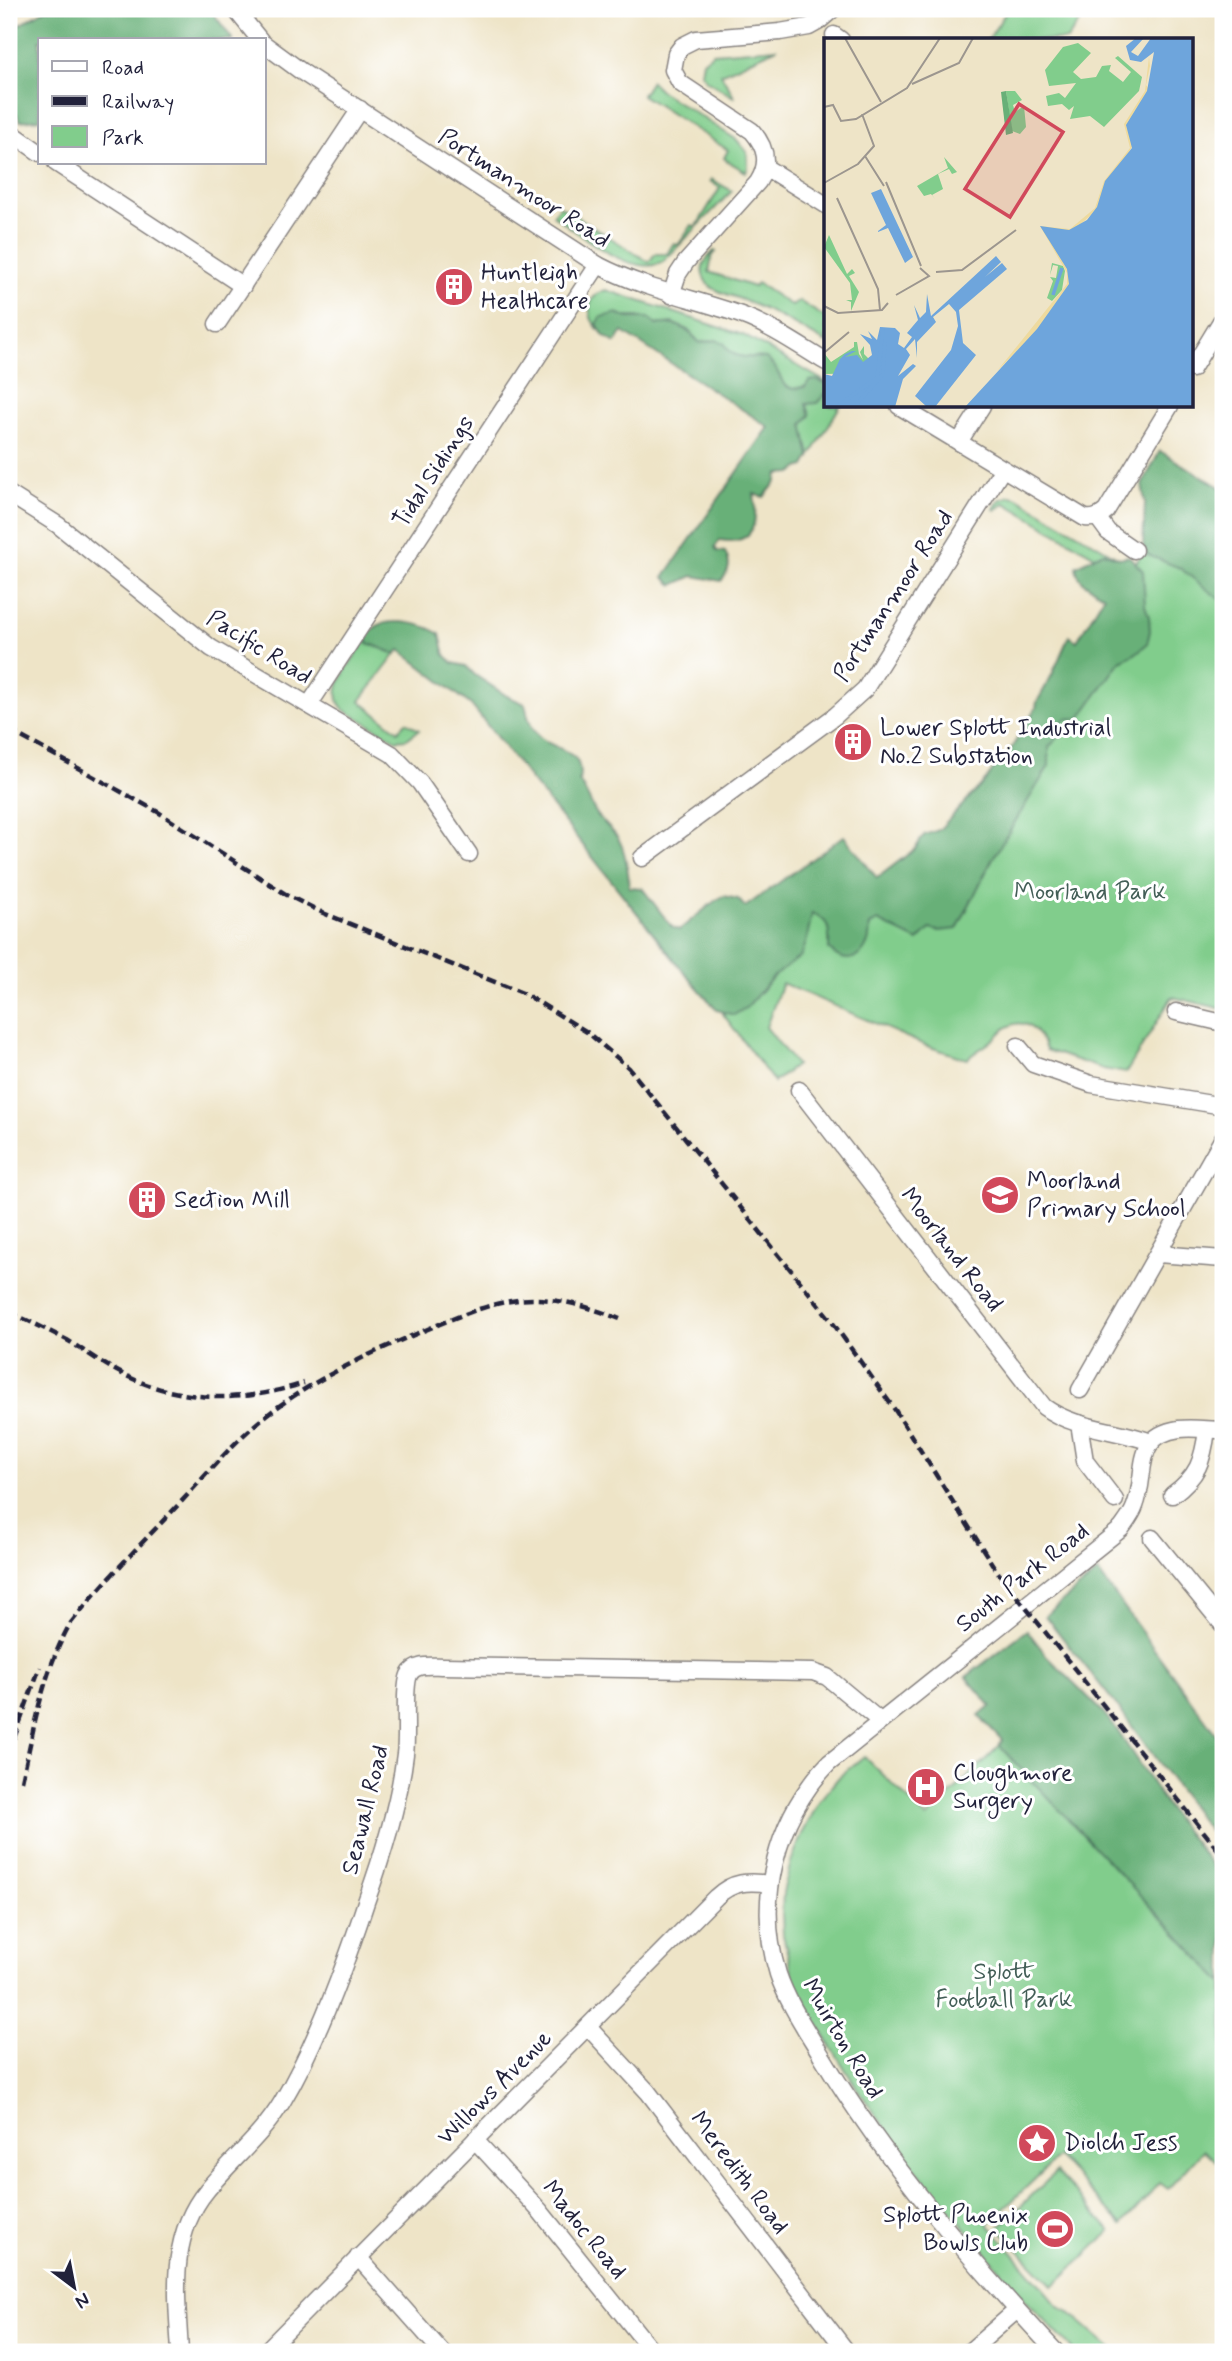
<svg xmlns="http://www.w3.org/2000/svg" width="1232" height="2361" font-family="Mynerve,sans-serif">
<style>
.green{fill:#81cd8c;stroke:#527864;stroke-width:2}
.forest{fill:#68b078;stroke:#45695a;stroke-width:2}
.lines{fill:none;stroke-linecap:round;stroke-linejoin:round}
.minor-casing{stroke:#888381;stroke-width:19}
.minor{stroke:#fff;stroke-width:16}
.rail{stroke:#22223b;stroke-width:4.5;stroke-dasharray:10 5;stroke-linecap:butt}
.labels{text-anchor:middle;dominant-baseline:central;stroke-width:6;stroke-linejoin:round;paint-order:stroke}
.street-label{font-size:24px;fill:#22223b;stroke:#fff}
.poi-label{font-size:24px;fill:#22223b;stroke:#fff;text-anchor:start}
.park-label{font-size:24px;fill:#435e57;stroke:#fff}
.inset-river{fill:none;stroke:#6ea5dc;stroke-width:3.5}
.inset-road{fill:none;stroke:#9c968f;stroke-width:2}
.view{fill:#d1495b;fill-opacity:0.15;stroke:#d1495b;stroke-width:3.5}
.inset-edge{fill:none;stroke:#22223b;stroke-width:3.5}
</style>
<rect width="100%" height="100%" fill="#fff"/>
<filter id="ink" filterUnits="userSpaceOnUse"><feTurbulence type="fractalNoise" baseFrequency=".0143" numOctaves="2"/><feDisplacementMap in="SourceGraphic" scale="14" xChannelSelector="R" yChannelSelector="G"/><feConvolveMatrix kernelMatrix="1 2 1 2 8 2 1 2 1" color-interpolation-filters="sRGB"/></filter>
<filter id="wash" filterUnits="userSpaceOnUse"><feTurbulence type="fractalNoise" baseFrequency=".00686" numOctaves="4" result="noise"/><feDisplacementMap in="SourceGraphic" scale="28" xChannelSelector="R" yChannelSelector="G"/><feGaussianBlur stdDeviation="1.57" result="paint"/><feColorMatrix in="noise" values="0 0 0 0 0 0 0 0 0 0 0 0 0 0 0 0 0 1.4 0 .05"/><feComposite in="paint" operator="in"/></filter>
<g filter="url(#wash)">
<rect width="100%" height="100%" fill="#eee4c7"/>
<g class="green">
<path d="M 1008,9 L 1088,9 L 1067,40 L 988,40 Z"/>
<path d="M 777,48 L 721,74 L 735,98 L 706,80 L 701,73 L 703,61 L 713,53 Z"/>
<path d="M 651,81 L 662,92 L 737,140 L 747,152 L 748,167 L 746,172 L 726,160 L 724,158 L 728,150 L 642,95 Z"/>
<path d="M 711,179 L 732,191 L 663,262 C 631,279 579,233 553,215 L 560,206 L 649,262 L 655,254 L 667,254 L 673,244 L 679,244 L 692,225 L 696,227 L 720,188 L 710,181 Z"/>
<path d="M 714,251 L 716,252 L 712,256 L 709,272 L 754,287 L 757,283 L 792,306 L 799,301 L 826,318 L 826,343 C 796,325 766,308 732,296 C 724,293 714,291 708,284 C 697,271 704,261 714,251 Z"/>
<path d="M 606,290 L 743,335 L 826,382 L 826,384 L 824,382 L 793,389 L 785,386 L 780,377 L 757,357 L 741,358 L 705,341 L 700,343 L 688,330 L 672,323 L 656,325 L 638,317 L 621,317 L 597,324 L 599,330 C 586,316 585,297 606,290 Z"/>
<path d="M 826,392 L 826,406 L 840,406 L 810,457 L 803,424 L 810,415 L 806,403 L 817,403 Z"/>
<path d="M 1010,496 L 1016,497 L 1119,558 L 1103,552 L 1095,556 L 1005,503 L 996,510 L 994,509 L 999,500 Z"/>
<path d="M 1223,497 L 1223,1009 L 1172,997 L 1126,1073 L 1103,1069 L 1046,1050 C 1040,1033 1026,1015 1006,1028 C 1001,1031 998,1036 994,1039 C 986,1046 976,1051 967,1059 L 927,1046 L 782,983 L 766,1027 L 796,1065 L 774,1082 L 723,1014 L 813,868 L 913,919 L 1149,542 Z"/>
<path d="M 367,639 L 368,643 L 396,654 L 360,701 L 398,731 L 406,722 L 419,730 L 407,739 L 396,740 L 343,709 C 325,688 355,658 367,639 Z"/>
<path d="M 1016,1729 L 1223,1964 L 1223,2166 L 1203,2150 L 1168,2189 L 1160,2183 L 1122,2225 L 1058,2157 L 988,2224 L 1059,2307 L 1068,2311 L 1116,2352 L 1075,2352 L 1028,2303 L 915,2169 L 858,2090 L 816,2022 L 793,1976 L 783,1935 L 782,1914 L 783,1892 L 791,1862 L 802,1834 L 820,1800 L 839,1777 L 864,1756 L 927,1818 Z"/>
<path d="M 1056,2172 L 1111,2231 L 1053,2286 L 998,2228 Z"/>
</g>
<g class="forest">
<path d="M 46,9 L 210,9 L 233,40 L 40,40 L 40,119 L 20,121 L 9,99 L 9,31 Z"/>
<path d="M 618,313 C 625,321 639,317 649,318 L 656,325 C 677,321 686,328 700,343 L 716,340 L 724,343 C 732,361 749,356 766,358 L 775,367 L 785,386 L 793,389 L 805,387 L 809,381 L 817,380 L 826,384 L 826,393 L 817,403 L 806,404 L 810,415 L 803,424 L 810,457 L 805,466 L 799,468 L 792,473 L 778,474 L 777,481 L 764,497 L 754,494 C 758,522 755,546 720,540 L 715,547 L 717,551 L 725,552 C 731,564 730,571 721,581 L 693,576 L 673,585 L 664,577 L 769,427 L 623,332 L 615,343 L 603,335 L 597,324 L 601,317 Z"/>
<path d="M 1160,451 L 1223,489 L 1223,602 L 1180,568 L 1148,555 L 1143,545 L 1145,502 L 1142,485 Z"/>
<path d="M 1103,552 L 1119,558 L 1129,556 L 1143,571 L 1145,605 L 1149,617 L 1150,631 L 1147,644 L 1135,654 L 1120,661 L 1080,718 L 1066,719 L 1062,723 C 1063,734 1057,739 1049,747 L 1049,766 L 993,858 L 957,929 L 939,931 L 930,929 L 918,941 L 878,921 L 870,925 C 869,930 870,937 868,942 C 861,962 842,964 829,949 C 829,930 832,922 812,913 L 806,943 L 801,956 L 772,978 L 747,1007 L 734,1015 L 717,1010 L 685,973 L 471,705 L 400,650 L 396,654 L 393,653 L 368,643 L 367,637 C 370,633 373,627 379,625 C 396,618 425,624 440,634 L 445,655 L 453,663 L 466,666 L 475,675 L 507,696 L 525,704 C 527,712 529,724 534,731 C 551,753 586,746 579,781 C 586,791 589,801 595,811 C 600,821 611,828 617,837 C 625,847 629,874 629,887 L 642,888 L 672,927 L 679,930 L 716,900 L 724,896 L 738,899 L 745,907 L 844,836 L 877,878 L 915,849 L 924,835 L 939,830 L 986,780 L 998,763 L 1001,765 L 1036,708 L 1037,702 L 1052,675 L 1069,636 L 1077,641 L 1104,596 C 1092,587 1077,583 1076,566 Z"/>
<path d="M 1098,1572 L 1223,1744 L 1223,1850 L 1114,1702 L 1045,1616 Z"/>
<path d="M 1027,1630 L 1047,1656 L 1102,1711 L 1117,1730 L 1174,1817 L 1223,1879 L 1223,1983 L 1002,1749 L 1000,1744 L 1003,1741 L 979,1716 L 991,1706 L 966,1677 Z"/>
</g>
</g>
<g filter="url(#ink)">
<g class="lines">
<defs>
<g id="minor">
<path d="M 235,9 L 260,40"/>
<path d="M 834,35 L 841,40"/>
<path d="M 264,44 L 302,72 L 598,265 C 644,289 693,298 741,315 C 771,326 798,345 826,362"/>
<path d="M 9,131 L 40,153"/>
<path d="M 56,163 L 243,286"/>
<path d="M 765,167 L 826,205"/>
<path d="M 671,295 L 678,274 L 686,262 L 758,182 C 770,163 766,147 752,131 L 680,83 L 673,70 L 676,54 L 682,46 L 696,39 L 780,32 L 809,27 L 818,22 L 833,9"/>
<path d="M 217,324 L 360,109"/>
<path d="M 1192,369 L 1223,318"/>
<path d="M 899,406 L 1085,518 C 1094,519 1099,517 1106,511 L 1170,406"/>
<path d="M 959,442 L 982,406"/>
<path d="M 9,494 L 58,525 L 211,648 L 392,754 L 420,783 L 469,854"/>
<path d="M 1097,517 L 1108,532 L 1134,550"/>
<path d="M 309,705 L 598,265"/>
<path d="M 642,858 L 835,716 L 865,689 L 1002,470"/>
<path d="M 1176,1012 L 1223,1023"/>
<path d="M 1018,1046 L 1033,1064 L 1091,1084 L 1223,1106"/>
<path d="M 799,1090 L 1044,1407 C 1074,1429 1116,1429 1151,1442"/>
<path d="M 1158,1254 L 1223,1259"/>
<path d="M 1080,1390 L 1223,1138"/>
<path d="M 1079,1423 L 1085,1461 L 1115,1500"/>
<path d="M 1172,1495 C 1198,1476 1203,1461 1207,1430"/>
<path d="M 1152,1538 L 1223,1625"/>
<path d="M 588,2027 L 648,2092 L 847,2352"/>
<path d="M 475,2140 L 540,2211 L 653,2352"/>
<path d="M 358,2257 L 442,2352"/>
<path d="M 180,2352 C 177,2296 168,2237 207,2190 C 231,2160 262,2136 282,2102 C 316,2045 345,1966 366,1902 C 383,1855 399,1804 405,1754 C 408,1736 403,1689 409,1675 C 415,1663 431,1666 443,1666 L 813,1672 L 827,1677 L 880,1721"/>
<path d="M 265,2352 L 716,1897 C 733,1881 748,1881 770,1884"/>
<path d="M 969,2352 L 1017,2310"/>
<path d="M 1056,2352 C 971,2261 887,2164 823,2058 C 807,2031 788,2004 778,1974 C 755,1900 776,1818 829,1763 L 1121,1529 C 1126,1522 1132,1515 1135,1506 C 1148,1473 1132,1436 1179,1429 C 1193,1427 1209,1430 1223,1430"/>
</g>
</defs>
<use href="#minor" class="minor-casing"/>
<use href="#minor" class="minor"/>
<g class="rail">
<path d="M 9,730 L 158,812 L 287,895 L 323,913 L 525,994 L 587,1032 L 629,1068 L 830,1319 L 895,1410 L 996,1570 L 1223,1856"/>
<path d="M 9,1312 C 29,1321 48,1330 67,1340 C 88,1353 108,1368 131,1378 C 186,1403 247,1402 304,1383"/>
<path d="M 9,1752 L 40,1667"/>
<path d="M 22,1781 C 34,1727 43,1672 70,1624 C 104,1581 143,1542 181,1502 C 210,1471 237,1437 271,1412 C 315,1379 366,1355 416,1334 C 499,1299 532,1284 620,1319"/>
</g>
</g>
</g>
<defs>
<symbol id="building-disc" viewBox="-11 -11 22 22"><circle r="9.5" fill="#d1495b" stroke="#fff"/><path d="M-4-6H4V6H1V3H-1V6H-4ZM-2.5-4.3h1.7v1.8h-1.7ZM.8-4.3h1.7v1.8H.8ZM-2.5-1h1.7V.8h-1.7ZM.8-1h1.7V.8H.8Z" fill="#fff"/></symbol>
<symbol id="school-disc" viewBox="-11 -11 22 22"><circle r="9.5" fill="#d1495b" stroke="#fff"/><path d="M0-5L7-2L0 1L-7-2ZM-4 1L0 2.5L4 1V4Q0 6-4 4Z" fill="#fff"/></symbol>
<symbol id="hospital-disc" viewBox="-11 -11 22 22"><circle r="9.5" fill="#d1495b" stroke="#fff"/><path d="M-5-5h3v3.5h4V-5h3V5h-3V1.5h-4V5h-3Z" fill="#fff"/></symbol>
<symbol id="sight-disc" viewBox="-11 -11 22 22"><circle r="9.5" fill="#d1495b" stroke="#fff"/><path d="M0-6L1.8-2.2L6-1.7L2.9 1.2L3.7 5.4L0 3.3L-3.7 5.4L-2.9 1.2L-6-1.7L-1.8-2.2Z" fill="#fff"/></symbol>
<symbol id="stadium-disc" viewBox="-11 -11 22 22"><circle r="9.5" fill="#d1495b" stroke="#fff"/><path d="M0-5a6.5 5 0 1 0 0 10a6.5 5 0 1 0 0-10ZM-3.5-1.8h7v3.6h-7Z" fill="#fff"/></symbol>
</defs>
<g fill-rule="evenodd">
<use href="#building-disc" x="432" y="265" width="44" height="44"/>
<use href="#building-disc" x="831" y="720" width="44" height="44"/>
<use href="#school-disc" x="978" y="1173" width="44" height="44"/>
<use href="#building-disc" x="125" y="1178" width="44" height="44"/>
<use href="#hospital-disc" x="904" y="1765" width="44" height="44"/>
<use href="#sight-disc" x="1015" y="2121" width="44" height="44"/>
<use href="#stadium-disc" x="1033" y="2207" width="44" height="44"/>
</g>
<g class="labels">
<g class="street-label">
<text transform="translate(524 189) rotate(33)">Portmanmoor Road</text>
<text transform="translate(434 472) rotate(-57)">Tidal Sidings</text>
<text transform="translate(894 596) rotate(-57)">Portmanmoor Road</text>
<text transform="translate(259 648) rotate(32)">Pacific Road</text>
<text transform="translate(951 1250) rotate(52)">Moorland Road</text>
<text transform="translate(1023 1578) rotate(-38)">South Park Road</text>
<text transform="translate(366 1810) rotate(-76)">Seawall Road</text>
<text transform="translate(842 2039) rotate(59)">Muirton Road</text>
<text transform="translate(495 2088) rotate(-45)">Willows Avenue</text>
<text transform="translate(739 2173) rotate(53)">Meredith Road</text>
<text transform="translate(584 2230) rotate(51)">Madoc Road</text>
</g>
<g class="poi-label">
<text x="481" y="273">Huntleigh<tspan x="481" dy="28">Healthcare</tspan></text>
<text x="880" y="728">Lower Splott Industrial<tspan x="880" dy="28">No.2 Substation</tspan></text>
<text x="1027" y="1181">Moorland<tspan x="1027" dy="28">Primary School</tspan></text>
<text x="174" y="1200">Section Mill</text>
<text x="953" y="1773">Cloughmore<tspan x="953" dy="28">Surgery</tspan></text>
<text x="1064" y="2143">Diolch Jess</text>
<text x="1028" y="2215" text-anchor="end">Splott Phoenix<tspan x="1028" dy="28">Bowls Club</tspan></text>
</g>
<g class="park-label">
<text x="1090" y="892">Moorland Park</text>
<text x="1004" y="1972">Splott<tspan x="1004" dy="28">Football Park</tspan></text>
</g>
</g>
<g transform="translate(824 38)">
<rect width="369" height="369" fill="#eee4c7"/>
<path d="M 254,5 L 267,15 L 249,34 L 257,41 L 272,39 L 278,28 L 287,27 L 285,33 L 299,44 L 307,34 L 291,20 L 294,18 L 318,39 L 315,53 L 280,89 L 266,78 L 246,81 L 250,68 L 245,72 L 238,66 L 224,68 L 222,58 L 235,55 L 241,60 L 252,45 L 225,48 L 221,32 L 239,9 ZM 182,53 L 191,53 L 198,62 L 189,67 L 191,74 L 200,68 L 202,89 L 196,96 L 188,93 ZM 120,119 L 133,134 L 128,136 L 125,131 L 114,136 L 119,151 L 108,157 L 111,161 L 107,156 L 100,158 L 93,148 L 124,130 ZM 5,197 L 23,236 L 28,231 L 31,235 L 25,238 L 35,254 L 27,273 L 27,264 L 22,262 L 28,262 L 26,245 L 0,209 ZM 228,225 L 239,228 L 241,233 L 238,252 L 228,263 L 223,260 L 229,243 L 226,239 L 232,240 L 234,228 L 229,227 L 226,237 ZM 30,304 L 33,304 L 35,316 L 39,322 L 36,314 L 40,308 L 40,316 L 47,323 L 46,335 L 0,336 L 0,315 L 7,324 L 30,309 Z" fill="#81cd8c"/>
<path d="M 182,53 L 189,95 L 182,97 L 177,54 Z" fill="#68b078"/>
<path d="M 325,19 L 326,28 L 322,47 L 325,51 L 307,99 L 310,105 L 276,169 L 248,194 L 221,192 L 241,221 L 248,243 L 216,290 L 173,333 L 243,246 L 243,235 L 216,188 L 246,191 L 271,170 L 280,143 L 306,110 L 300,86 L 321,53 Z" fill="#eeda9e"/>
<path d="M 312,0 L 320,0 L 307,14 L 314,18 L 327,0 L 369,0 L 369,369 L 141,369 L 213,291 L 245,246 L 243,231 L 216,188 L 245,192 L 263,182 L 273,169 L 281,143 L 308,110 L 302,87 L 323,53 L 330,14 L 317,24 L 306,22 L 302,8 ZM 57,151 L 89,219 L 81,225 L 64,190 L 54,194 L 54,193 L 51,189 L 54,193 L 62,187 L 47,155 ZM 172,218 L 177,224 L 161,239 L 178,225 L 183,231 L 135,272 L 139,305 L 152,317 L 111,369 L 103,369 L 91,358 L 127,312 L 134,288 L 132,274 L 125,266 L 109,279 L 112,284 L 93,304 L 93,320 L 91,301 L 82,311 L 86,317 L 74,338 L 89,326 L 92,328 L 79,341 L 71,369 L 0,369 L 0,336 L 8,338 L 16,321 L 21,316 L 28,313 L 32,313 L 21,319 L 33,317 L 39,324 L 48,317 L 46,307 L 36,296 L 48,301 L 44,293 L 53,302 L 56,289 L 71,290 L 76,295 L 74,306 L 80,310 L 88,299 L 83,295 L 94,282 L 90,267 L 96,280 L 102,274 L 103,256 L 107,278 Z" fill="#6ea5dc"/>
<path class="inset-river" d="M 229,257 L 238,230M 12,369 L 53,340 L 59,290M 30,369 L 59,336 L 61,304"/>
<path class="inset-road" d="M 21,0 L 57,64M 88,46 L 135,25 L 149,0M 0,69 L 9,67 L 17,83 L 32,81 L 83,50 L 116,0M 41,118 L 60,148M 62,144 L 97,228M 0,145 L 34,126 L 50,108 L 38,76M 13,160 L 54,251 L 56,272M 112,234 L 138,232 L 192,192M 72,257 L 105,238 L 96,230M 0,268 L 14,275 L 58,272 L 64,265M 1,314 L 25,294"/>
<path class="view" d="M 195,66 L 239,94 L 186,179 L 141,151 Z"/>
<rect width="369" height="369" class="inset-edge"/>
</g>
<rect width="1232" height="2361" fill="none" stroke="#fff" stroke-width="35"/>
<rect x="38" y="38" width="228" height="126" fill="#ffffff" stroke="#a7a7b1" stroke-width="2"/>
<rect x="52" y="61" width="35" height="10" fill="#ffffff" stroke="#a7a7b1" stroke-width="2"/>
<text x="102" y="74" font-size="21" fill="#22223b">Road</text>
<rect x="52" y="96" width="35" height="10" fill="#22223b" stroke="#a7a7b1" stroke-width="2"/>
<text x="102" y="108" font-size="21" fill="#22223b">Railway</text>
<rect x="52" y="126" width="35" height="21" fill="#81cd8c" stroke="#a7a7b1" stroke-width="2"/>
<text x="102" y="144" font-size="21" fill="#22223b">Park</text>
<g transform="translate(74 2287) rotate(148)" stroke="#ffffff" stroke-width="5" paint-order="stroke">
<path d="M0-5L12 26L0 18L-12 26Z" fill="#22223b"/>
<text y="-10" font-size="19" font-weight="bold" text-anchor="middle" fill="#22223b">N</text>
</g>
</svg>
